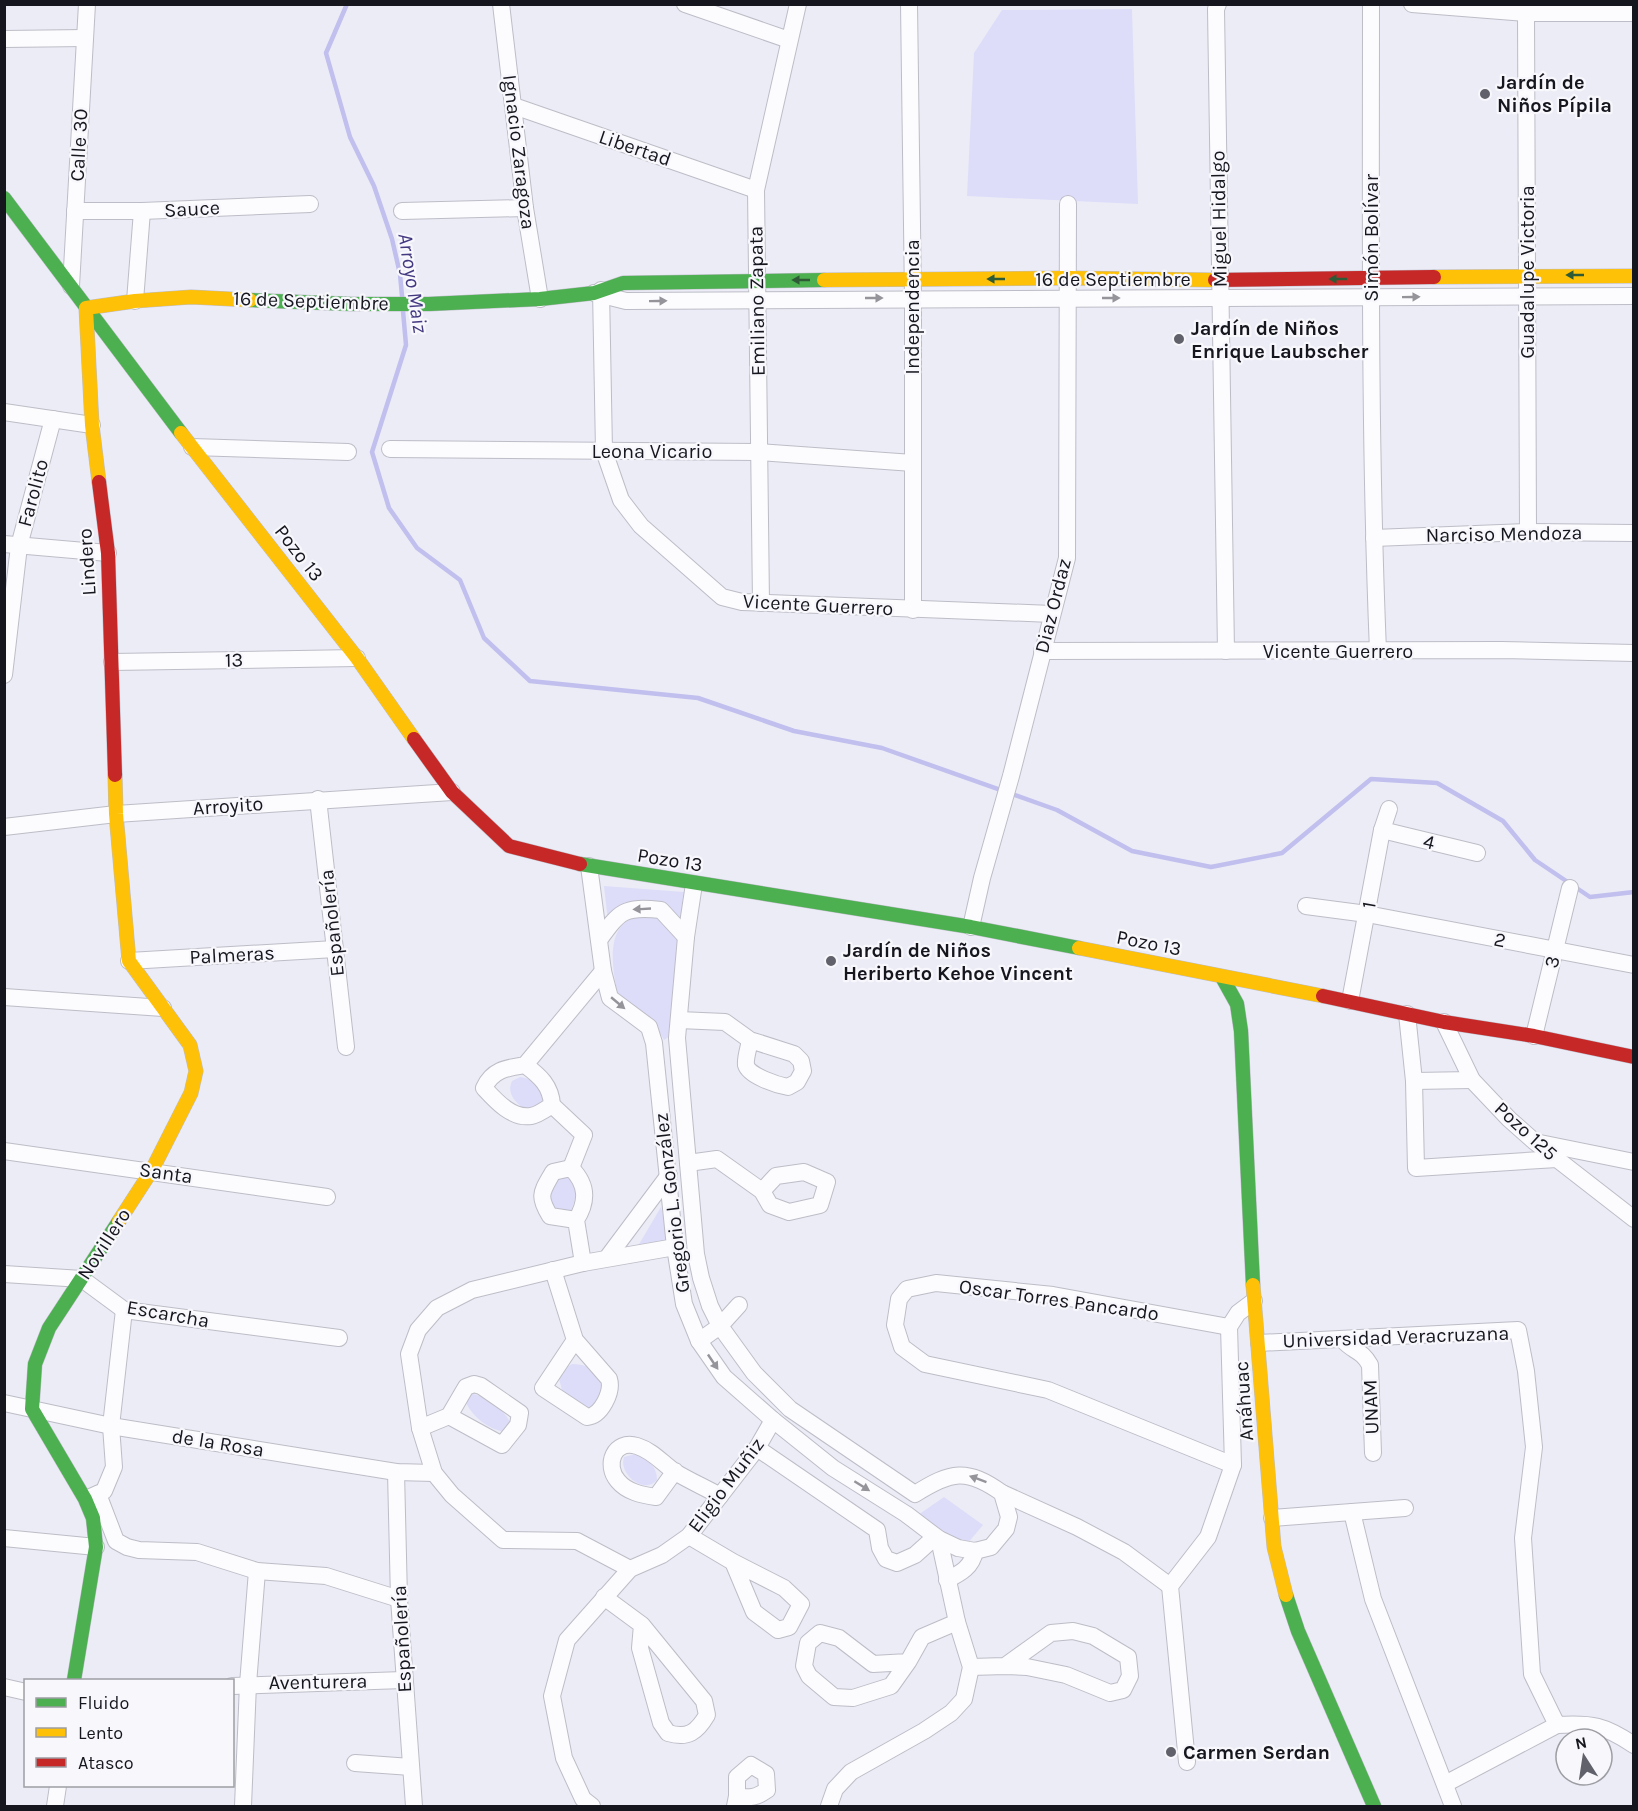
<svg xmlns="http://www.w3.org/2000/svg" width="1638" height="1811" font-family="Karla,sans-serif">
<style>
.green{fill:#ddddf9}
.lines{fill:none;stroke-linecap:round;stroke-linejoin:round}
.stream{stroke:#c1bfed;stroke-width:4.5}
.street-casing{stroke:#bdbdc7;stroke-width:18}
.fast-casing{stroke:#bdbdc7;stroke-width:15}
.slow-casing{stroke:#bdbdc7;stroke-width:15}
.jam-casing{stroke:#bdbdc7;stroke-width:15}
.street{stroke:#fcfcfe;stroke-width:16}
.fast{stroke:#4caf50;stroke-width:14}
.slow{stroke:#ffc107;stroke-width:14}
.jam{stroke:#c62828;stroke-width:14}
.oneway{fill:#2e5b35}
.oneway2{fill:#94949a}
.poi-dot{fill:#61616b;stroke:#f7f7fc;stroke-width:2}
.labels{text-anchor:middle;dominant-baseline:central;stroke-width:4.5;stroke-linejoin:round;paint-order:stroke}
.poi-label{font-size:20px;font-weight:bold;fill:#16161f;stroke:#f7f7fc;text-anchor:start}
.street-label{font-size:20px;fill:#16161f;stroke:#f7f7fc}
.water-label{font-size:21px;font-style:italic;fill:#433981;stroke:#f7f7fc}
</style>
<rect width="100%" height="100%" fill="#ececf7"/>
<g class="green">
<path d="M 1132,9 L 1138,204 L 967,196 L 974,53 L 1002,10 Z"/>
<path d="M 604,886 L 684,892 L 684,929 L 664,910 L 608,921 Z"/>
<path d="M 657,914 L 678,931 L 670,1036 L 664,1040 L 657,1028 L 618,996 C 613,971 603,925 638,916 C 644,914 651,915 657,914 Z"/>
<path d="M 520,1077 C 536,1079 541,1090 549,1103 L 526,1110 C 516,1103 506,1094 512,1081 Z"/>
<path d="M 566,1171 L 578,1190 L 571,1211 L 565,1214 L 547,1204 L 557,1172 Z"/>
<path d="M 661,1207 L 669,1240 L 638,1246 Z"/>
<path d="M 572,1364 C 596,1364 601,1378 604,1398 L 588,1408 L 563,1394 L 559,1379 L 567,1367 Z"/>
<path d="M 474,1394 C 490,1399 504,1409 511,1424 L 504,1432 C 487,1428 474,1418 466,1403 L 469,1395 Z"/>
<path d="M 636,1454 C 648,1458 657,1467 657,1480 C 644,1495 618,1474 624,1457 Z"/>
<path d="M 944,1497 L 983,1525 L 967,1544 L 953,1546 L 918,1515 Z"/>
</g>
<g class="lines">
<g class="stream">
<path d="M 347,4 L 326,53 L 350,137 L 374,186 L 392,239 L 400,274 L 402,296"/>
<path d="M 403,311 L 406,345 L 372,452 L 389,508 L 417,548 L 460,580 L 484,638 L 530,681 L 698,698 L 794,731 L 882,748 L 1057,810 L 1132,851 L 1211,867 L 1282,853 L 1371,779 L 1437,783 L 1503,821 L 1535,860 L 1590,897 L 1634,892"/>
</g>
<defs>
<g id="street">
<path d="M 501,4 L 525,208 L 540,299"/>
<path d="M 685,4 L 789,40"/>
<path d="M 909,4 L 913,298 L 913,610"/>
<path d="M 1218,4 L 1216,9 L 1226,651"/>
<path d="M 1371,4 C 1371,220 1369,435 1378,651"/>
<path d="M 1412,4 L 1526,13 L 1634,13"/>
<path d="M 1526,13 L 1528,532"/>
<path d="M 4,39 L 85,38"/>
<path d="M 514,106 L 756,190"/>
<path d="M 75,211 L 142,211 L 310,204"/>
<path d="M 402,211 L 525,208"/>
<path d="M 71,286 L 87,4"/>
<path d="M 601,290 L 604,451 L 621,500 L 641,526 L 722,597 L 742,602 L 1052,614"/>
<path d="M 594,293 L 626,301 L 1634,296"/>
<path d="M 135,301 L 142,211"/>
<path d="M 4,412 L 92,425"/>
<path d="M 192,447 L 348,452"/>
<path d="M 390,449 L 758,452 L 913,463"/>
<path d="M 1374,538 L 1528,532 L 1634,533"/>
<path d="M 4,544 L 108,553"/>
<path d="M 761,603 L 756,190 L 798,4"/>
<path d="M 1042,651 L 1501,650 L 1634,653"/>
<path d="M 112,662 L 357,658"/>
<path d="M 4,675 L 19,546 L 53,419"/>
<path d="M 318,799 L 346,1047"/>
<path d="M 4,827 L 116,814 L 452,792"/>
<path d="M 1382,830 L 1477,853"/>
<path d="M 589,866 L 603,971 L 610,998 L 649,1027 L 654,1043 L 675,1247 L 684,1304 L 699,1341 L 724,1377 L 773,1420 L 833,1468 L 906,1514 L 939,1539 L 958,1548 L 975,1551 L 991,1547 L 1006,1529 L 1009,1517 L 1002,1493 C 967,1468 951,1471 915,1494 L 790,1409 L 754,1373 L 720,1326 L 710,1306 L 701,1278 L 696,1254 L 677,1038 L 686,937 L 694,884"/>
<path d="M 1306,906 L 1367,914 L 1634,965"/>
<path d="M 971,927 L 982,878 L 1011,776 L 1067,558 L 1068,204"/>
<path d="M 599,940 C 620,911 624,906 661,910 L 686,937"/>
<path d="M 129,961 L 335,949"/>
<path d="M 4,997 L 163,1008"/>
<path d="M 1350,1001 L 1382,830 L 1389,809"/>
<path d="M 1407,1014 L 1414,1081 L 1416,1168 L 1557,1159"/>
<path d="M 679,1020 L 725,1022 L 750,1040 L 794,1054 L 801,1061 L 803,1071 L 797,1082 L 788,1087 C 777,1085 749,1076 746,1065 C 745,1058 749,1047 750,1040"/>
<path d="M 1444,1022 L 1472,1080 L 1509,1119 L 1535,1142 L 1634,1219"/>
<path d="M 1534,1036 L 1570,888"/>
<path d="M 525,1065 C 540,1076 551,1086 552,1105 C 546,1109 538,1115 531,1116 C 512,1119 496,1101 484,1088 C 492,1070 506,1068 525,1065 L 603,971"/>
<path d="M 1414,1081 L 1472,1080"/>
<path d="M 552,1105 L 584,1135 L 571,1168"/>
<path d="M 1540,1143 L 1634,1162"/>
<path d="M 4,1151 L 327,1197"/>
<path d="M 688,1163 L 717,1159 L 762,1191 L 770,1205 L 789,1212 L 820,1205 L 827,1182 L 804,1172 L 776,1176 L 762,1191"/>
<path d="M 576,1220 L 550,1216 C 537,1195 542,1192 553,1172 L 571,1168 C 587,1184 588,1201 576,1220 L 583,1263"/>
<path d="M 607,1258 L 669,1175"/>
<path d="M 553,1270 L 575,1340 L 609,1379 C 613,1392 601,1416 587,1417 L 543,1388 L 575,1340"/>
<path d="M 4,1274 L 82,1279 L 124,1310 L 339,1338"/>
<path d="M 1229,1327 L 1053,1295 L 936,1283 L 907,1289 L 899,1299 L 895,1325 L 902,1347 L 925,1364 L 1048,1390 L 1233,1465"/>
<path d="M 1342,1339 C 1353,1352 1361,1349 1370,1365 L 1373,1453"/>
<path d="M 699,1341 L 720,1326 L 739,1305"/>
<path d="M 1259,1343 L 1518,1330 L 1526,1371 L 1534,1447 L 1523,1538 L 1532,1674 L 1557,1725 C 1592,1723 1604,1725 1634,1745"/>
<path d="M 4,1403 L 111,1426 L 396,1472 L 434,1473"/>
<path d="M 420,1428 L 449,1416 L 466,1387 L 474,1384 L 481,1386 L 520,1413 L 518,1425 L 502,1445 L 449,1416"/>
<path d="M 757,1448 L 877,1530 L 880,1548 L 886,1559 L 897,1563 L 915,1555 L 935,1537"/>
<path d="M 675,1471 L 656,1497 C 642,1495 627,1492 618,1481 C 604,1465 614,1439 637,1446 C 653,1451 662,1463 675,1472 C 690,1481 706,1488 720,1496"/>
<path d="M 396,1472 L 399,1599 L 414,1806"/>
<path d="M 1002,1493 L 1077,1527 L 1124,1552 L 1170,1586"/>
<path d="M 98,1494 L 116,1541 L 127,1547 L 139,1550 L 197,1552 L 257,1571 L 326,1576 L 399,1599"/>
<path d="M 88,1498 L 104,1491 L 114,1467 L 111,1426 L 124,1310"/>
<path d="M 1352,1512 L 1373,1599 L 1453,1806"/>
<path d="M 1272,1518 L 1405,1508"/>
<path d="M 689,1536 L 733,1562 L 784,1588 L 801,1604 L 789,1627 L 778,1630 L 754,1612 L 733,1562"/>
<path d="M 4,1538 L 96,1547"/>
<path d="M 630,1569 L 577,1541 L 503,1540 L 452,1495 L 434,1473 L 420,1428 L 409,1354 L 418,1330 L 437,1308 L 472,1290 L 583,1263 L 675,1247"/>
<path d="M 947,1580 C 961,1573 972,1567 975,1551"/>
<path d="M 604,1597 L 642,1625 L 704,1701 L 707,1715 C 697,1732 688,1739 668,1733 L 661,1723 L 640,1648 L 642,1625"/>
<path d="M 908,1662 L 873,1664 L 839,1638 L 820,1633 L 808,1643 L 804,1666 L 809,1676 L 834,1697 L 853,1698 L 891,1686 L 908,1662 L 922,1637 L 957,1622"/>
<path d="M 971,1667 L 1005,1666 L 1051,1633 L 1073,1631 L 1093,1636 L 1128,1657 L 1130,1676 L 1123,1690 L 1110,1693 L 1066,1675 L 1027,1667 L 1005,1666"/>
<path d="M 232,1686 L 403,1680"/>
<path d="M 4,1687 L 26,1692"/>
<path d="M 1187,1762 L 1170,1586 L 1208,1537 L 1233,1465 L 1229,1327 L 1238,1313 L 1254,1301"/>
<path d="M 355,1763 L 411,1767"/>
<path d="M 1445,1784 L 1557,1725"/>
<path d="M 55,1806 L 58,1786"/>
<path d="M 243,1806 L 248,1684 L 257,1571"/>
<path d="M 592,1806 L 583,1799 L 564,1758 L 552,1696 L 567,1640 L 630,1569 L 662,1555 L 689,1536 L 757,1448 L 773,1420"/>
<path d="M 735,1806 L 737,1796 L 737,1777 L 751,1765 L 766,1774 L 767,1790 C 757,1797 750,1799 737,1796"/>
<path d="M 829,1806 L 835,1789 L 851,1772 L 924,1731 L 951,1713 L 964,1699 L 971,1667 L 957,1622 L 939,1539"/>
</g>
<g id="fast">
<path d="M 4,198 L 181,433"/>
<path d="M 250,300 L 351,304 L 429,304 L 540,299 L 594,293 L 623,283 L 824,280"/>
<path d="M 580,864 L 971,927 L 1079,948"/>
<path d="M 1222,977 L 1237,1004 L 1241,1031 L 1253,1285"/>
<path d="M 1286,1595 L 1298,1631 L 1374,1806"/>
<path d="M 74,1680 L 96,1547 L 93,1518 L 85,1499 L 32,1409 L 35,1364 L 49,1328 L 119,1221"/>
</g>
<g id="slow">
<path d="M 1434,277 L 1634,276"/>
<path d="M 824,280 L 1068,278 L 1215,280"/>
<path d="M 181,433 L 357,658 L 414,739"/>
<path d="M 99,482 L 92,425 L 86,308 L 135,301 L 191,297 L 250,300"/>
<path d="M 115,775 L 116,814 L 129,961 L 190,1045 L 196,1071 L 191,1093 L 152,1170 L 119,1221"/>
<path d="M 1079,948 L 1323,996"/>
<path d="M 1253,1285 L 1274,1547 L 1286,1595"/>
</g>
<g id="jam">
<path d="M 1215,280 L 1434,277"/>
<path d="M 99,482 L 108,553 L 115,775"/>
<path d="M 414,739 L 452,792 L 509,846 L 580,864"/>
<path d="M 1323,996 L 1444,1022 L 1534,1036 L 1634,1057"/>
</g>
</defs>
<use href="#street" class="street-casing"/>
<use href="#fast" class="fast-casing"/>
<use href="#slow" class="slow-casing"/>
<use href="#jam" class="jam-casing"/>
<use href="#street" class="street"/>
<use href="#fast" class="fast"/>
<use href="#slow" class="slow"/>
<use href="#jam" class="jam"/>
</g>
<defs><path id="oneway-solid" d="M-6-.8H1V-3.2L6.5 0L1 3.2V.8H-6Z" transform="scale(1.5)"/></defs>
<g class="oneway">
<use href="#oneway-solid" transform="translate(1575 275) rotate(-180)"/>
<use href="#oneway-solid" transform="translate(996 279) rotate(180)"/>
<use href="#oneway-solid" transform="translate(1338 279) rotate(180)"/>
<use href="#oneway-solid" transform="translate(801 280) rotate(180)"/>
</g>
<g class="oneway2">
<use href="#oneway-solid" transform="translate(1411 297) rotate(-1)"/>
<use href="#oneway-solid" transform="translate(874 298)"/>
<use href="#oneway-solid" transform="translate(1111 298)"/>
<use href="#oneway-solid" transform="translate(658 301) rotate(-1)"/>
<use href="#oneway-solid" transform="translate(642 909) rotate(177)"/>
<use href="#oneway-solid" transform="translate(618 1003) rotate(40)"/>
<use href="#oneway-solid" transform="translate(713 1362) rotate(56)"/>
<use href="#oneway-solid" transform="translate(978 1479) rotate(-160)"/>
<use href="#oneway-solid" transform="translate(862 1486) rotate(32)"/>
</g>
<g class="poi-dot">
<circle cx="1485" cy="94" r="6"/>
<circle cx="1179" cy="339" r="6"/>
<circle cx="831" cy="961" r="6"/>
<circle cx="1171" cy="1752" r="6"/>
</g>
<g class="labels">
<g class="poi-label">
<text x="1497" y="82">Jardín de<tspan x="1497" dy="23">Niños Pípila</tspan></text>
<text x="1191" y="328">Jardín de Niños<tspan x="1191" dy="23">Enrique Laubscher</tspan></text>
<text x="843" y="950">Jardín de Niños<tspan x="843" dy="23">Heriberto Kehoe Vincent</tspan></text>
<text x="1183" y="1752">Carmen Serdan</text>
</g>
<g class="street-label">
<text transform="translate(79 145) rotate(-87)">Calle 30</text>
<text transform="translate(635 148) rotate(19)">Libertad</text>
<text transform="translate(519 152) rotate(83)">Ignacio Zaragoza</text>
<text transform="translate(192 209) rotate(-3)">Sauce</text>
<text transform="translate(1219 219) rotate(-91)">Miguel Hidalgo</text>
<text transform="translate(1371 238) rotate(-90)">Simón Bolívar</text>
<text transform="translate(1527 272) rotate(-90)">Guadalupe Victoria</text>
<text x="1113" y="279">16 de Septiembre</text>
<text transform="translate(311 301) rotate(2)">16 de Septiembre</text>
<text transform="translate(757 301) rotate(-91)">Emiliano Zapata</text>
<text transform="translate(912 307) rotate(-90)">Independencia</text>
<text x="652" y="451">Leona Vicario</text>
<text transform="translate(33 493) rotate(-75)">Farolito</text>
<text transform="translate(1504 534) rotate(-1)">Narciso Mendoza</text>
<text transform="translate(299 553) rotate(52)">Pozo 13</text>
<text transform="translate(87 562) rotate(-94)">Lindero</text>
<text transform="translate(818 605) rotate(3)">Vicente Guerrero</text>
<text transform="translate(1053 606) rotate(-76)">Diaz Ordaz</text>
<text x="1338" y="651">Vicente Guerrero</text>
<text transform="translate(234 660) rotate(-1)">13</text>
<text transform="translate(228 806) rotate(-4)">Arroyito</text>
<text transform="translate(1429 842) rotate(14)">4</text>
<text transform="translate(670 860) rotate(9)">Pozo 13</text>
<text transform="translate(1369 905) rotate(-80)">1</text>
<text transform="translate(332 923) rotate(-96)">Españolería</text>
<text transform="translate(1500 940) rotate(11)">2</text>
<text transform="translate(1149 943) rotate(11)">Pozo 13</text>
<text transform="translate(232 955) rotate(-3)">Palmeras</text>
<text transform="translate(1552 962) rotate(-76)">3</text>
<text transform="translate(1526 1131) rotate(42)">Pozo 125</text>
<text transform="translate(166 1173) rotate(8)">Santa</text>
<text transform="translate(672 1203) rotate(-97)">Gregorio L. González</text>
<text transform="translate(104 1244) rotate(-57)">Novillero</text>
<text transform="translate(1059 1300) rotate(8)">Oscar Torres Pancardo</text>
<text transform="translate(168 1314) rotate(10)">Escarcha</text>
<text transform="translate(1396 1337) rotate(-2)">Universidad Veracruzana</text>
<text transform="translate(1244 1401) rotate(-94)">Anáhuac</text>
<text transform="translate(1371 1407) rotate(-92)">UNAM</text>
<text transform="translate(218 1443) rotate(9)">de la Rosa</text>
<text transform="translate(726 1485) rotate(-53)">Eligio Muñiz</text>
<text transform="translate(402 1639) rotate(-93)">Españolería</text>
<text transform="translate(318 1682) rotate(-1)">Aventurera</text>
</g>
<g class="water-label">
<text transform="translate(413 283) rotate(81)">Arroyo Maiz</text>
</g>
</g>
<rect width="1638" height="1811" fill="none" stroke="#16161f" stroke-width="12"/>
<rect x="24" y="1679" width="210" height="108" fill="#f7f7fc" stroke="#9d9da4" stroke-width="1.5"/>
<rect x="36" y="1698" width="30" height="9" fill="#4caf50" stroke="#9d9da4" stroke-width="1.5"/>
<text x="78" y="1709" font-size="18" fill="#16161f">Fluido</text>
<rect x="36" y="1728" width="30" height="9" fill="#ffc107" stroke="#9d9da4" stroke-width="1.5"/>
<text x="78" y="1739" font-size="18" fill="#16161f">Lento</text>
<rect x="36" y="1758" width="30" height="9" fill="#c62828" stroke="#9d9da4" stroke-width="1.5"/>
<text x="78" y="1769" font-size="18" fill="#16161f">Atasco</text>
<g transform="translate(1584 1757) rotate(348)"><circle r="28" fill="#f7f7fc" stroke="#9d9da4" stroke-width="1.5"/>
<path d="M0-4.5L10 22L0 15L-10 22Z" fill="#61616b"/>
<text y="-9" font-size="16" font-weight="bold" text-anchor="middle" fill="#16161f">N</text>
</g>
</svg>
